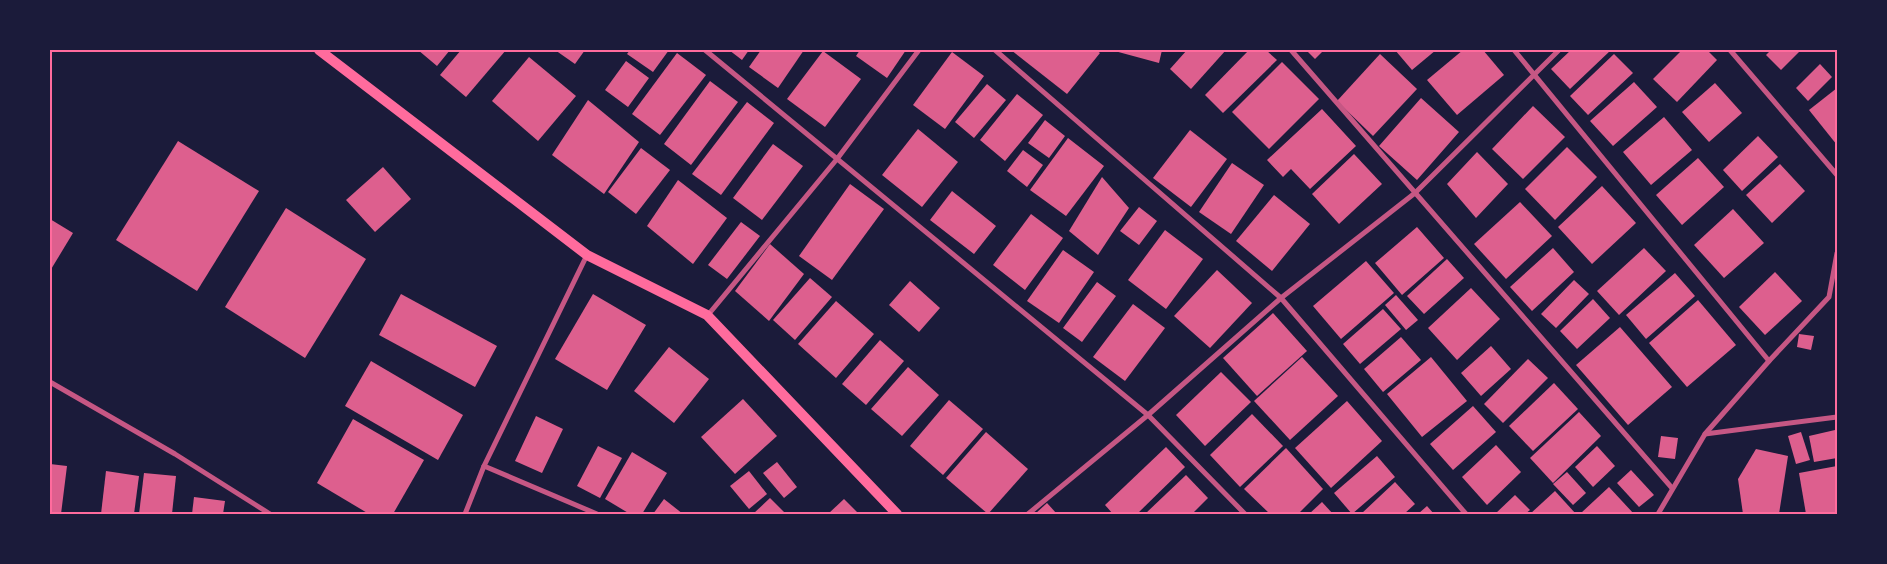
<svg xmlns="http://www.w3.org/2000/svg" width="1887" height="564" font-family="Lora,serif">
<style>
.building{fill:#dd5f8e}
.lines{fill:none;stroke-linecap:round;stroke-linejoin:round}
.minor{stroke:#c65784;stroke-width:5}
.secondary{stroke:#ff6b9d;stroke-width:10}
.neatline{fill:none;stroke:#ff6b9d;stroke-width:2}
</style>
<rect width="100%" height="100%" fill="#1b1b3a"/>
<g class="building">
<path d="M 418,50 L 450,50 L 437,66 Z"/>
<path d="M 461,50 L 506,50 L 466,97 L 440,75 Z"/>
<path d="M 555,50 L 585,50 L 575,64 Z"/>
<path d="M 630,50 L 669,50 L 653,72 L 627,54 Z"/>
<path d="M 729,50 L 749,50 L 742,60 Z"/>
<path d="M 761,50 L 804,50 L 778,88 L 749,67 Z"/>
<path d="M 860,50 L 906,50 L 887,78 L 856,56 Z"/>
<path d="M 1011,50 L 1096,50 L 1100,53 L 1067,94 Z"/>
<path d="M 1111,50 L 1162,50 L 1159,63 Z"/>
<path d="M 1187,50 L 1226,50 L 1191,89 L 1170,69 Z"/>
<path d="M 1249,50 L 1266,50 L 1277,60 L 1223,113 L 1205,95 Z"/>
<path d="M 1306,50 L 1324,50 L 1315,59 Z"/>
<path d="M 1395,50 L 1436,50 L 1412,70 Z"/>
<path d="M 1463,50 L 1483,50 L 1504,75 L 1457,115 L 1427,80 Z"/>
<path d="M 1571,50 L 1611,50 L 1570,89 L 1551,69 Z"/>
<path d="M 1682,50 L 1707,50 L 1717,60 L 1677,102 L 1653,79 Z"/>
<path d="M 1771,50 L 1801,50 L 1781,70 L 1766,55 Z"/>
<path d="M 823,51 L 861,79 L 825,127 L 787,99 Z"/>
<path d="M 952,52 L 984,76 L 945,129 L 913,105 Z"/>
<path d="M 677,53 L 706,75 L 660,135 L 632,114 Z"/>
<path d="M 1380,54 L 1417,89 L 1373,136 L 1337,101 Z"/>
<path d="M 1614,54 L 1633,73 L 1588,115 L 1570,96 Z"/>
<path d="M 529,57 L 576,96 L 538,141 L 492,101 Z"/>
<path d="M 626,61 L 649,78 L 628,107 L 605,90 Z"/>
<path d="M 1282,62 L 1319,99 L 1269,149 L 1232,112 Z"/>
<path d="M 1820,64 L 1832,77 L 1808,101 L 1796,88 Z"/>
<path d="M 710,81 L 738,102 L 691,165 L 664,144 Z"/>
<path d="M 1634,82 L 1657,107 L 1613,146 L 1590,121 Z"/>
<path d="M 1715,83 L 1742,113 L 1709,142 L 1682,112 Z"/>
<path d="M 987,84 L 1006,100 L 974,138 L 955,122 Z"/>
<path d="M 1837,88 L 1837,145 L 1809,110 Z"/>
<path d="M 1017,94 L 1043,115 L 1005,161 L 980,140 Z"/>
<path d="M 1421,98 L 1459,132 L 1417,180 L 1379,146 Z"/>
<path d="M 588,100 L 639,142 L 604,194 L 552,155 Z"/>
<path d="M 747,102 L 774,123 L 721,195 L 692,174 Z"/>
<path d="M 1533,106 L 1565,137 L 1523,179 L 1492,149 Z"/>
<path d="M 1322,109 L 1356,146 L 1310,189 L 1291,169 L 1283,177 L 1267,160 Z"/>
<path d="M 1664,117 L 1692,150 L 1651,185 L 1623,152 Z"/>
<path d="M 1045,120 L 1065,136 L 1049,158 L 1028,143 Z"/>
<path d="M 918,129 L 958,162 L 922,207 L 882,175 Z"/>
<path d="M 1190,130 L 1227,159 L 1191,207 L 1153,178 Z"/>
<path d="M 1758,136 L 1778,157 L 1742,191 L 1723,170 Z"/>
<path d="M 1068,138 L 1104,166 L 1066,216 L 1030,190 Z"/>
<path d="M 178,141 L 259,191 L 197,291 L 116,240 Z"/>
<path d="M 773,144 L 803,166 L 762,220 L 733,198 Z"/>
<path d="M 1567,147 L 1597,177 L 1555,220 L 1525,189 Z"/>
<path d="M 641,148 L 670,170 L 636,214 L 608,192 Z"/>
<path d="M 1023,150 L 1043,165 L 1027,187 L 1007,171 Z"/>
<path d="M 1477,152 L 1508,184 L 1476,218 L 1447,184 Z"/>
<path d="M 1354,154 L 1382,184 L 1339,224 L 1312,194 Z"/>
<path d="M 1698,158 L 1724,187 L 1682,225 L 1656,195 Z"/>
<path d="M 1232,163 L 1264,185 L 1231,234 L 1199,212 Z"/>
<path d="M 1780,164 L 1805,191 L 1772,223 L 1746,195 Z"/>
<path d="M 383,167 L 411,199 L 375,232 L 346,200 Z"/>
<path d="M 1102,177 L 1129,208 L 1098,255 L 1069,231 Z"/>
<path d="M 678,180 L 727,218 L 693,264 L 647,226 Z"/>
<path d="M 850,184 L 884,209 L 832,280 L 799,256 Z"/>
<path d="M 1602,186 L 1636,223 L 1592,264 L 1558,227 Z"/>
<path d="M 952,191 L 996,226 L 974,254 L 930,220 Z"/>
<path d="M 1274,195 L 1310,224 L 1272,271 L 1236,241 Z"/>
<path d="M 1520,202 L 1552,236 L 1506,279 L 1474,244 Z"/>
<path d="M 1139,207 L 1157,221 L 1139,245 L 1120,231 Z"/>
<path d="M 286,208 L 366,259 L 305,358 L 225,307 Z"/>
<path d="M 1733,209 L 1764,243 L 1724,278 L 1694,245 Z"/>
<path d="M 1031,214 L 1063,238 L 1025,290 L 993,265 Z"/>
<path d="M 50,219 L 73,233 L 50,271 Z"/>
<path d="M 741,222 L 760,236 L 727,279 L 708,265 Z"/>
<path d="M 1417,227 L 1444,258 L 1402,295 L 1375,263 Z"/>
<path d="M 1165,230 L 1203,259 L 1166,309 L 1128,280 Z"/>
<path d="M 770,244 L 804,274 L 769,321 L 735,291 Z"/>
<path d="M 1553,248 L 1574,272 L 1532,311 L 1510,287 Z"/>
<path d="M 1644,248 L 1666,271 L 1619,315 L 1597,291 Z"/>
<path d="M 1063,250 L 1094,272 L 1059,323 L 1027,301 Z"/>
<path d="M 1447,259 L 1464,278 L 1424,314 L 1407,296 Z"/>
<path d="M 1366,261 L 1394,293 L 1341,339 L 1313,306 Z"/>
<path d="M 1217,270 L 1252,303 L 1210,348 L 1174,316 Z"/>
<path d="M 1775,272 L 1802,301 L 1765,335 L 1739,307 Z"/>
<path d="M 1675,273 L 1695,296 L 1646,339 L 1626,315 Z"/>
<path d="M 810,278 L 832,297 L 795,340 L 773,320 Z"/>
<path d="M 1574,280 L 1589,294 L 1556,328 L 1541,314 Z"/>
<path d="M 910,281 L 940,308 L 919,332 L 889,305 Z"/>
<path d="M 1097,282 L 1116,296 L 1082,342 L 1063,328 Z"/>
<path d="M 1471,288 L 1500,319 L 1457,360 L 1428,328 Z"/>
<path d="M 401,294 L 497,346 L 475,387 L 379,335 Z"/>
<path d="M 593,294 L 646,325 L 607,390 L 555,359 Z"/>
<path d="M 1396,295 L 1418,320 L 1406,330 L 1385,305 Z"/>
<path d="M 1593,299 L 1610,318 L 1577,349 L 1560,331 Z"/>
<path d="M 1698,300 L 1736,345 L 1687,387 L 1649,343 Z"/>
<path d="M 836,301 L 874,334 L 836,378 L 798,344 Z"/>
<path d="M 1133,304 L 1165,328 L 1125,381 L 1093,357 Z"/>
<path d="M 1383,309 L 1401,329 L 1360,364 L 1343,344 Z"/>
<path d="M 1273,313 L 1307,351 L 1257,396 L 1223,358 Z"/>
<path d="M 1620,327 L 1672,387 L 1628,425 L 1576,365 Z"/>
<path d="M 1799,334 L 1814,336 L 1811,350 L 1797,347 Z"/>
<path d="M 1401,337 L 1421,360 L 1383,392 L 1364,369 Z"/>
<path d="M 880,340 L 904,361 L 866,405 L 842,384 Z"/>
<path d="M 1491,346 L 1511,369 L 1481,396 L 1461,373 Z"/>
<path d="M 669,347 L 709,379 L 674,423 L 634,391 Z"/>
<path d="M 1302,357 L 1338,396 L 1290,440 L 1254,401 Z"/>
<path d="M 1431,357 L 1467,401 L 1422,437 L 1387,394 Z"/>
<path d="M 1528,359 L 1548,378 L 1503,423 L 1484,404 Z"/>
<path d="M 371,361 L 463,415 L 438,460 L 345,406 Z"/>
<path d="M 908,367 L 939,395 L 902,436 L 871,409 Z"/>
<path d="M 1221,372 L 1251,402 L 1205,446 L 1176,415 Z"/>
<path d="M 1554,383 L 1578,409 L 1533,451 L 1509,426 Z"/>
<path d="M 743,399 L 777,436 L 735,474 L 701,437 Z"/>
<path d="M 949,400 L 983,429 L 943,475 L 910,446 Z"/>
<path d="M 1347,401 L 1382,441 L 1331,488 L 1295,448 Z"/>
<path d="M 1473,406 L 1496,432 L 1453,470 L 1430,444 Z"/>
<path d="M 1579,412 L 1601,436 L 1553,483 L 1530,458 Z"/>
<path d="M 1252,414 L 1283,446 L 1240,487 L 1210,455 Z"/>
<path d="M 536,416 L 563,429 L 542,473 L 515,461 Z"/>
<path d="M 353,419 L 424,460 L 393,514 L 369,514 L 317,483 Z"/>
<path d="M 1835,430 L 1837,458 L 1814,462 L 1809,436 Z"/>
<path d="M 986,432 L 1028,469 L 988,514 L 946,478 Z"/>
<path d="M 1801,432 L 1810,460 L 1796,464 L 1788,436 Z"/>
<path d="M 1661,436 L 1678,438 L 1675,459 L 1658,457 Z"/>
<path d="M 1496,445 L 1521,472 L 1487,505 L 1462,477 Z"/>
<path d="M 598,446 L 622,458 L 600,498 L 577,486 Z"/>
<path d="M 1597,446 L 1615,466 L 1593,487 L 1575,467 Z"/>
<path d="M 1166,447 L 1185,467 L 1137,514 L 1113,514 L 1105,505 Z"/>
<path d="M 1286,448 L 1323,489 L 1298,514 L 1270,514 L 1244,489 Z"/>
<path d="M 1756,449 L 1788,456 L 1779,514 L 1743,514 L 1738,479 Z"/>
<path d="M 632,452 L 667,473 L 642,514 L 630,514 L 605,499 Z"/>
<path d="M 1377,456 L 1395,477 L 1352,514 L 1334,493 Z"/>
<path d="M 777,462 L 797,487 L 784,498 L 763,473 Z"/>
<path d="M 50,464 L 67,466 L 61,514 L 50,514 Z"/>
<path d="M 1837,466 L 1837,514 L 1806,514 L 1799,473 Z"/>
<path d="M 1631,470 L 1654,495 L 1639,507 L 1617,483 Z"/>
<path d="M 106,471 L 139,476 L 134,514 L 101,514 Z"/>
<path d="M 749,471 L 767,494 L 749,509 L 730,486 Z"/>
<path d="M 1567,472 L 1586,493 L 1573,505 L 1553,484 Z"/>
<path d="M 144,473 L 176,476 L 172,514 L 139,514 Z"/>
<path d="M 1186,475 L 1208,498 L 1192,514 L 1145,514 Z"/>
<path d="M 1395,482 L 1415,504 L 1404,514 L 1361,514 Z"/>
<path d="M 1609,487 L 1634,514 L 1582,514 L 1581,513 Z"/>
<path d="M 1555,491 L 1576,514 L 1530,514 Z"/>
<path d="M 1515,495 L 1530,510 L 1525,514 L 1495,514 Z"/>
<path d="M 194,497 L 225,501 L 223,514 L 192,514 Z"/>
<path d="M 770,498 L 786,514 L 753,514 Z"/>
<path d="M 664,499 L 683,514 L 653,514 Z"/>
<path d="M 844,499 L 859,514 L 828,514 Z"/>
<path d="M 1322,502 L 1333,514 L 1309,514 Z"/>
<path d="M 1047,503 L 1057,514 L 1035,514 Z"/>
<path d="M 1427,506 L 1434,514 L 1418,514 Z"/>
</g>
<g class="lines">
<g class="minor">
<path d="M 705,50 L 1148,415 L 1245,514"/>
<path d="M 995,50 L 1281,298 L 1466,514"/>
<path d="M 1291,50 L 1672,488"/>
<path d="M 1514,50 L 1769,361"/>
<path d="M 1730,50 L 1837,175"/>
<path d="M 708,315 L 837,159 L 919,50"/>
<path d="M 50,382 L 175,454 L 270,514"/>
<path d="M 1705,434 L 1837,417"/>
<path d="M 484,466 L 597,514"/>
<path d="M 465,514 L 484,466 L 587,255"/>
<path d="M 1028,514 L 1148,415 L 1281,298 L 1415,193 L 1559,50"/>
<path d="M 1658,514 L 1705,434 L 1769,361 L 1829,297 L 1837,253"/>
</g>
<path class="secondary" d="M 319,50 L 587,255 L 707,315 L 897,514"/>
</g>
<rect width="1887" height="564" fill="none" stroke="#1b1b3a" stroke-width="102"/>
<rect x="51" y="51" width="1785" height="462" class="neatline"/>
</svg>
